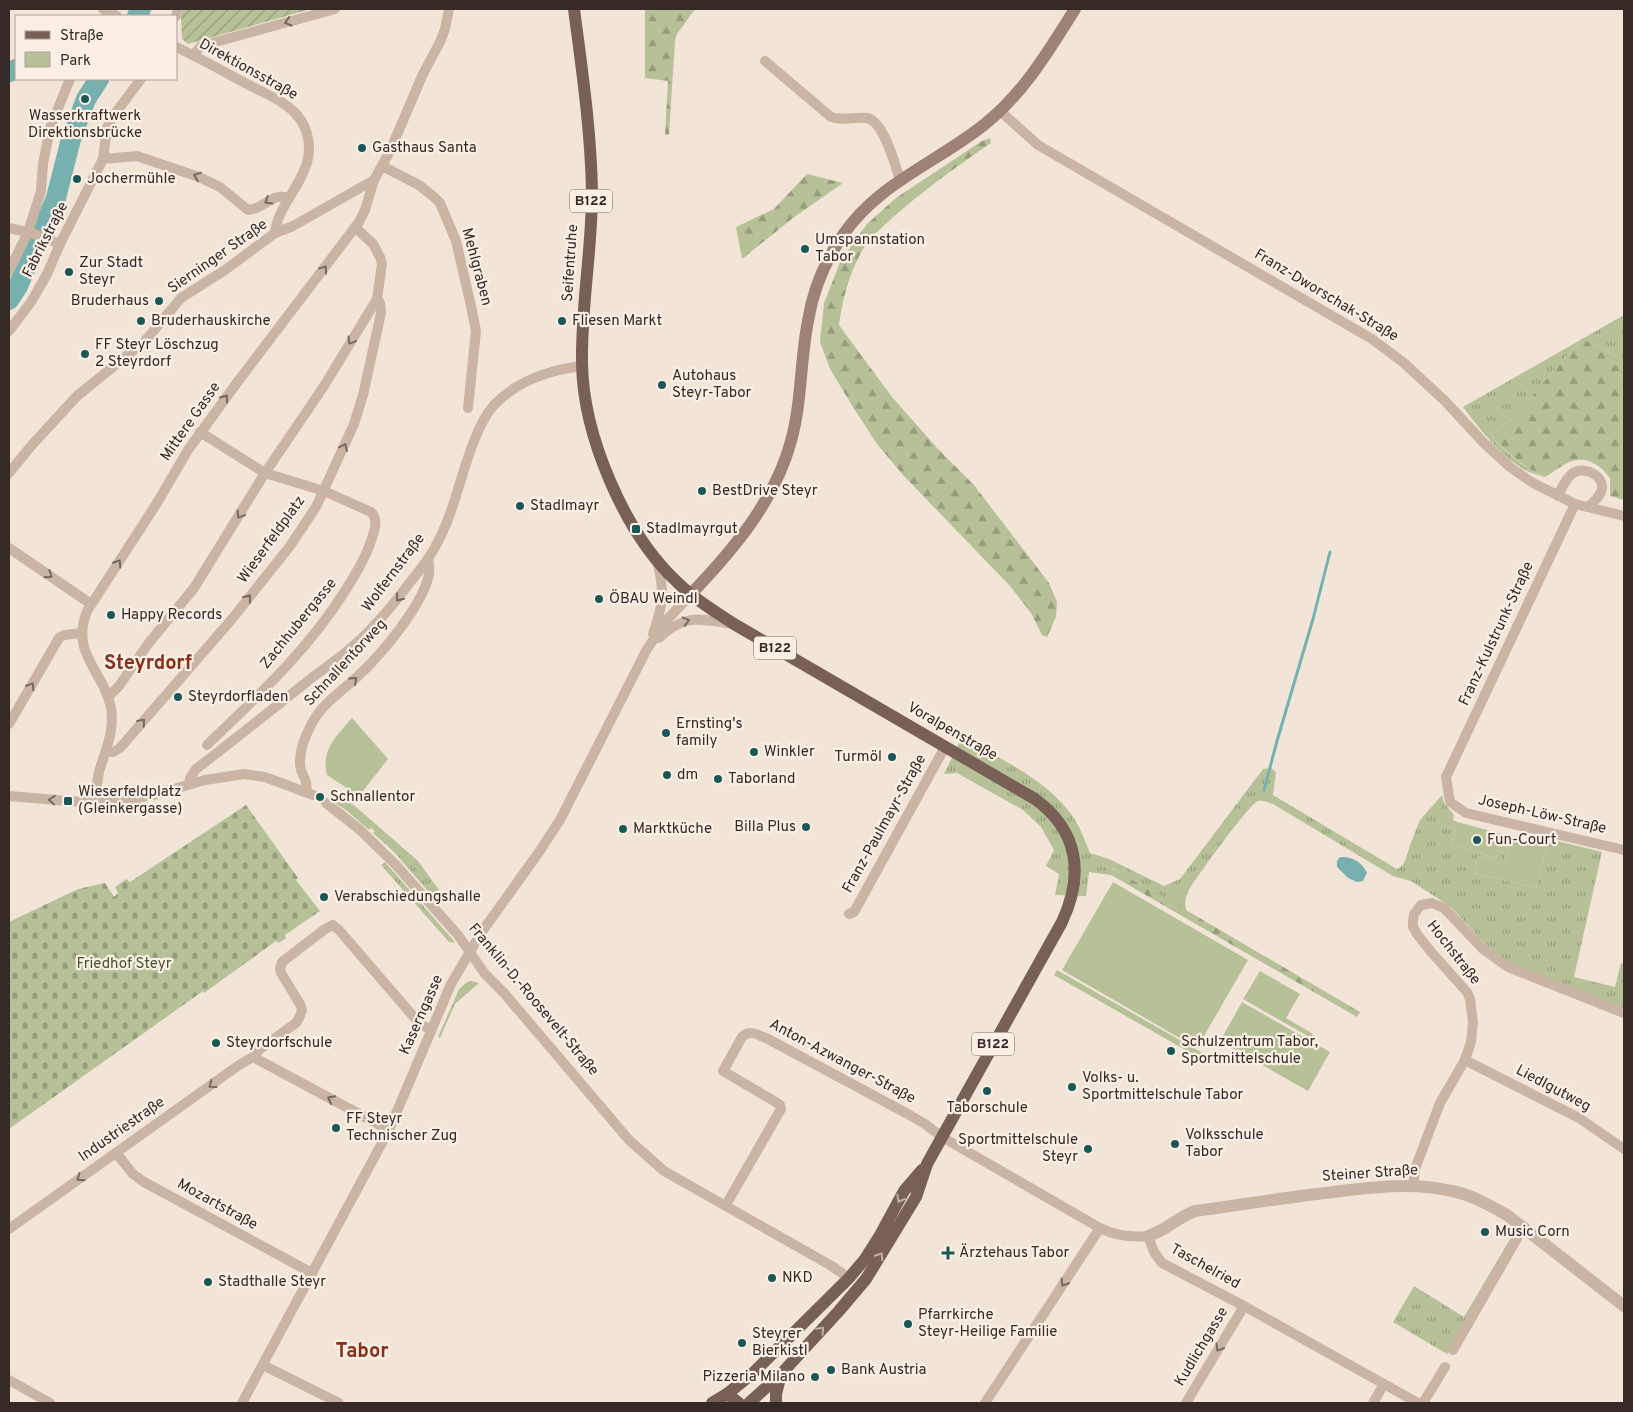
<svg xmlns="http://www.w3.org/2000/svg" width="1633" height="1412" font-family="Overpass,sans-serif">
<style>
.grass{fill:url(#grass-tufts)}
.forest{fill:url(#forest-firs)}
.cemetery{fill:url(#cemetery-stones)}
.park{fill:#b6c198}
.garden{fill:url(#garden-furrows)}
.water{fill:#76b0af}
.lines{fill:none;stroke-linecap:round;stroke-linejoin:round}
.stream{stroke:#76b0af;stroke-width:3}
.river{stroke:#76b0af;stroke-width:20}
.minor{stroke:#cab4a4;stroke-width:10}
.tertiary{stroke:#cab4a4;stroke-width:12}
.secondary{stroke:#9e8275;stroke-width:12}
.primary{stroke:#786056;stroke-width:12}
.oneway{stroke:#78685f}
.oneway2{stroke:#c0afa5}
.poi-dot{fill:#1a5858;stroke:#faefe5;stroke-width:2}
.labels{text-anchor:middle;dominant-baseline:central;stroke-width:4.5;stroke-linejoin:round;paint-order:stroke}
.shield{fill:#faefe5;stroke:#70655f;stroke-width:1}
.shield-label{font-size:14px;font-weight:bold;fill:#352a26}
.street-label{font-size:15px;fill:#352a26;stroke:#faefe5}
.poi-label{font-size:15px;fill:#352a26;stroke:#faefe5;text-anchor:start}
.park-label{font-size:15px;fill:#475529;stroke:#faefe5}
.district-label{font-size:20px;font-weight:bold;fill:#87301c;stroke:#faefe5}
</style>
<defs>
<pattern id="grass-tufts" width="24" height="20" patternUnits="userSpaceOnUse" patternTransform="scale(1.25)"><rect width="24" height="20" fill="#b6c198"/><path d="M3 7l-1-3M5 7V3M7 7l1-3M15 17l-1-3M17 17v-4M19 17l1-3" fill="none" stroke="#959d7c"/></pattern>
<pattern id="forest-firs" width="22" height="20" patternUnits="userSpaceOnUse" patternTransform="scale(1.25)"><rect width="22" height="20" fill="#b6c198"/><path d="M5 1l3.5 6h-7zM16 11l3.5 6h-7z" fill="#959d7c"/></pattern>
<pattern id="cemetery-stones" width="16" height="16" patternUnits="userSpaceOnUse" patternTransform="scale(1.25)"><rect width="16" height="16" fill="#b6c198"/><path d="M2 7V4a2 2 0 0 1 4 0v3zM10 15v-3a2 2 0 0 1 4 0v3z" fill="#959d7c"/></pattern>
<pattern id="garden-furrows" width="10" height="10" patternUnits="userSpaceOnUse" patternTransform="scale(1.25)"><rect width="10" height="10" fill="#b6c198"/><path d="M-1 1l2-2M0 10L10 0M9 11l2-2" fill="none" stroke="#959d7c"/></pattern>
</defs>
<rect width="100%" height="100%" fill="#f2e5d8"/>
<g class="grass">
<path d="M 1624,315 L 1624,360 L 1582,338 L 1511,420 L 1491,436 C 1506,452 1525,469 1545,477 C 1511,471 1483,433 1463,407 Z"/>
<path d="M 962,737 C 997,757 1041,777 1067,809 C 1078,821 1084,838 1090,853 L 1109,859 L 1164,886 L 1180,879 L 1263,769 L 1271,768 L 1276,772 L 1273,795 L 1397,869 L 1402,866 L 1405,861 L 1410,845 L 1420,820 L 1442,795 L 1444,803 L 1454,815 L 1453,820 L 1457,822 L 1451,845 L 1496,858 L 1502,834 L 1511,837 L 1504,863 L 1478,856 L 1474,873 L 1536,888 L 1547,846 L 1553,840 L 1602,852 L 1574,977 L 1615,987 L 1621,963 L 1624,964 L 1624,1008 L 1506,961 L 1487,946 L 1451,907 L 1411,881 L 1393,876 L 1273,804 C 1269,803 1263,800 1258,801 C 1250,803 1195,879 1189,890 C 1185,898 1184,904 1187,912 L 1112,868 L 1111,875 L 1089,872 L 1086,896 L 1055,895 L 1059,874 L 1046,866 L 1054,850 L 1041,827 L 1023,810 L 957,773 L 944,774 Z"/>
<path d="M 330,791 L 355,806 L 418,861 L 439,890 L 439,895 L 435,897 L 432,896 L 396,854 L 373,833 L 375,831 L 371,828 L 369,830 L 346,810 L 329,799 L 331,796 Z"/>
<path d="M 385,862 L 454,941 L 454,943 L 449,942 L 381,865 Z"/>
<path d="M 471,981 L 479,983 L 455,1004 L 440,1038 L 438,1037 L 459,989 L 467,982 Z"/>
<path d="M 1513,1234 L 1515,1236 L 1447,1354 L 1393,1322 L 1414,1286 L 1464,1317 Z"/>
</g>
<g class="forest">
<path d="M 645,9 L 695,9 L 677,34 L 675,41 L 669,135 L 665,135 L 668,81 L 645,78 Z"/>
<path d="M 990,138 L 991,143 C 956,167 921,192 890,220 C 884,226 876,232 870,239 C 852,263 843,295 839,325 L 892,397 L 938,449 L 974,485 L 1049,583 L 1057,602 L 1056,617 L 1047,637 L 1042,635 L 1031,613 L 1010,586 L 903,475 L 877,444 L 853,407 L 830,369 L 820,342 L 824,303 L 841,260 L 867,224 L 896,198 L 982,141 Z"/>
<path d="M 807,174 L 843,183 L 793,218 L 742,259 L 736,227 L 774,209 Z"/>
<path d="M 1582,338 L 1624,360 L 1624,500 L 1610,496 L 1610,478 C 1598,462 1581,453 1562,466 C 1556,469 1551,474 1545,477 C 1524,468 1507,452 1491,436 L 1511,420 Z"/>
<path d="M 1111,868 C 1129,877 1145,888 1162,896 L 1360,1012 L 1357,1017 L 1111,875 Z"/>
</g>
<path class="cemetery" d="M 246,805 L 298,878 L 296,880 L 320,911 L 285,935 L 286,938 L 279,943 L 276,941 L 204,993 L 203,991 L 9,1129 L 9,922 L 78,889 L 105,883 L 114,897 L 118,893 L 115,887 L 126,879 L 130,882 Z"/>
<g class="park">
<path d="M 352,718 L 388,759 L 359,796 L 327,775 C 321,749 336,737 352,718 Z"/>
<path d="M 1457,822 L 1502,834 L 1496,858 L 1451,845 Z"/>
<path d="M 1511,837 L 1547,846 L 1536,888 L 1474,873 L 1478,856 L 1504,863 Z"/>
<path d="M 1113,882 L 1248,960 L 1197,1048 L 1062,970 Z"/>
<path d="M 1057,970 L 1206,1055 L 1203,1060 L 1054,975 Z"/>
<path d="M 1260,971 L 1300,994 L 1286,1018 L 1313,1034 L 1311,1038 L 1243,999 Z"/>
<path d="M 1242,1002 L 1330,1052 L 1308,1091 L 1220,1041 Z"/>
</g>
<path class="garden" d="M 183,9 L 311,9 L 188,44 L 182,39 L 181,18 Z"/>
<path class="water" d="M 1340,857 C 1352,856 1362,862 1367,873 L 1363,881 L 1357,882 L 1348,878 L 1337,867 L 1337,861 Z"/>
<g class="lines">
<path class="stream" d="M 1264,790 L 1277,741 L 1313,619 L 1330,552"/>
<g class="river">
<path d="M 137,16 L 141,9"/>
<path d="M 9,72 L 16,69"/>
<path d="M 9,300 L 18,286 L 56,198 L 71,139 L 86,99 L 99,79"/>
</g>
<g class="minor">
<path d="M 103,9 L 117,16"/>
<path d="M 176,16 L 178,9"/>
<path d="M 176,47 C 202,59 226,73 251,86 C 266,94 284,101 296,114 C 310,129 312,151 305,168 C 297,191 277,209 275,233"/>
<path d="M 193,55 L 201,46 L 335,9"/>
<path d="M 765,61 L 831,117 C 843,121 855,117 867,118 C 884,121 895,165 900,180"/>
<path d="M 1000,111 L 1038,145 L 1372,339 L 1404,363 L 1445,401 L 1484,443 L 1510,467 L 1533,483 L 1575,504 L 1624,516"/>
<path d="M 103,159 L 137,156 L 199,177 L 220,187 L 248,210 C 265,209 271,192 289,198"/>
<path d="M 382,166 L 419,185 L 434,197 L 440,203 L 456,241 L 471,306 L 476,331 L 468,408"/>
<path d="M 9,228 L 32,233 L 60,244"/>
<path d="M 9,271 L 28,232 L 41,191 L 43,164 L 50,128 L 70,79"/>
<path d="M 9,331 L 31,302 L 47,274 L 60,244 L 103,159 L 107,128 L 114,115 L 141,79"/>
<path d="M 200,432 L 265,473 L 324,491 L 371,512 C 379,519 374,532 371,541 C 365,559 355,575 345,591 C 308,650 257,697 207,745"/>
<path d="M 9,473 L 31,446 L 77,396 L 145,341 L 181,298 L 225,270 L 275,233 L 293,226 L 374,180 L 390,151 L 423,74 L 440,42 L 445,29 L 449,9"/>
<path d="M 1558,496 C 1562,488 1565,479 1573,473 C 1585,465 1607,477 1601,492 C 1598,498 1593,503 1588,507"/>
<path d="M 1575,504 L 1446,777 L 1450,802 L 1466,813 L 1624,850"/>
<path d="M 9,548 L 91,604"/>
<path d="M 653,634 C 663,606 665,590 657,561"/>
<path d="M 659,638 C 685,613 701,619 733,624"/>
<path d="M 108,697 L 119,686 L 148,644 L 194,588 L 265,473 L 324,386 L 377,299 L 382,264 L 380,257 L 373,244 L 355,227"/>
<path d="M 9,724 L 59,638 L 64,635 L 82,633"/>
<path d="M 107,751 L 113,752 L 120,748 L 232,619 L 290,546 L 316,507 L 354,424 L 363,395 L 381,313 L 380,303 L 377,299"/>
<path d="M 190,784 L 190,778 L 196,769 C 232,742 267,713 303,685 C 316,674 331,664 345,653 C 371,632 391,608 411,581 C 420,570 429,559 435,547 C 454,514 460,476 474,441 C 479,428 485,415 494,405 C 518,380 549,370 582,366"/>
<path d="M 306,791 C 308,782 304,778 301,770 C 297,754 305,736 312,723 C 323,703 342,691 358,676 C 381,655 423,605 429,574 C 430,569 429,564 428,559"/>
<path d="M 9,796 L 68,801 L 113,803 L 157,794 L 205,780 L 244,774 L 265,777 L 313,795"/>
<path d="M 95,803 C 96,793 97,782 99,772 C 105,751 115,731 111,708 C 104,671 70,654 87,611 L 157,503 L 188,450 L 236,384 L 359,222 L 365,210 L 374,180"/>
<path d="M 326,803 L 359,829 L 395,864 L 458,935 L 485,974 L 504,993 L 629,1140 L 664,1171 L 830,1265 L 849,1278"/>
<path d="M 849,914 L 854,912 L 945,747"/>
<path d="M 253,1057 L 389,1130"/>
<path d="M 1465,1060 L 1579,1118 L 1624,1149"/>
<path d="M 116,1153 L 133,1174 L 144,1182 L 312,1273"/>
<path d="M 1413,1186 L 1415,1169 L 1440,1103 L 1465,1060 L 1471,1042 L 1473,1022 L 1470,999 L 1467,992 L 1432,953 L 1417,934 L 1413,927 L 1413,921 L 1414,914 L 1421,905 L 1432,903 L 1444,908 L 1484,950 L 1508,967 L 1624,1013"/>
<path d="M 726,1205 L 781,1109 L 780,1105 L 774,1101 L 723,1071 L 742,1037 C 750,1029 758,1035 768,1039 L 906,1113 L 925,1124 L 942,1137 L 1100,1228 C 1116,1236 1130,1238 1148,1236 L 1154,1252 L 1162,1263 L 1244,1306 L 1418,1403"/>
<path d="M 9,1229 L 239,1065 L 253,1057 L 260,1049 L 296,1023 L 300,1016 L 302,1010 L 300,1004 L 281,973 L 280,969 L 282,962 L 325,929 L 333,925 L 339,930 L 419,1023 L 431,1030"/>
<path d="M 1453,1350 L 1523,1228"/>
<path d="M 263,1365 L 339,1403"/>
<path d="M 9,1380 L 50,1403"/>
<path d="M 242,1403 L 389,1130 L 451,984 L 481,933 L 539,852 L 560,820 L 647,649 L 666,621 L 691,594"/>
<path d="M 985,1403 L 1100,1228"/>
<path d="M 1186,1403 L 1244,1306"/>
<path d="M 1373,1403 L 1384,1384"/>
<path d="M 1423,1403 L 1445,1367"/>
</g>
<path class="tertiary" d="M 1148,1236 C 1166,1231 1178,1217 1195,1211 C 1241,1205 1287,1197 1334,1192 C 1373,1187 1413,1182 1452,1191 C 1472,1195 1489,1205 1507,1215 L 1624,1306"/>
<path class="secondary" d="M 691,594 C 733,550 775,501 791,441 C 802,402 800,361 808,321 C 813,289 825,261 843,235 C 878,183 938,162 985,124 C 1024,93 1049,50 1075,9"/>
<g class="primary">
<path d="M 574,9 C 582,70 591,131 592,193 C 592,250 581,306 582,363 C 583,435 624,532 676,581 C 693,598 714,611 734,624 L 1035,799 C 1079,831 1084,875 1062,922 L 942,1137 L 927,1164 L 916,1197 L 866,1279 L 838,1312 L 781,1374 L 749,1403"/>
<path d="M 727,1394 L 739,1403"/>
<path d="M 712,1403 L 727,1394 L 753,1373 L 849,1278 L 865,1259 L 879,1237 L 904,1191 L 922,1170"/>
<path d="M 776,1403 L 776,1394 L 781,1374"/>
</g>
</g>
<defs><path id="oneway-chevron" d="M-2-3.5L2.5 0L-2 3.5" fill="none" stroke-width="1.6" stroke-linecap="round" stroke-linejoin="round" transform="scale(1.25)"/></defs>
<g class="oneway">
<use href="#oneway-chevron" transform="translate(288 22) rotate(164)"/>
<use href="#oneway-chevron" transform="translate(197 176) rotate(-159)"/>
<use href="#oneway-chevron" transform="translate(268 201) rotate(149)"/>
<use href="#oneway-chevron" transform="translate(324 269) rotate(-53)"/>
<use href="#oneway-chevron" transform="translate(351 341) rotate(121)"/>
<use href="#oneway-chevron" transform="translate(225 398) rotate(-54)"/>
<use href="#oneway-chevron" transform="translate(344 447) rotate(-65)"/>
<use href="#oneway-chevron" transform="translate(240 515) rotate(121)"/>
<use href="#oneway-chevron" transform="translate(118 563) rotate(-57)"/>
<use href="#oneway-chevron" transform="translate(49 575) rotate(34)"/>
<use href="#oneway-chevron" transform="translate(248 598) rotate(-52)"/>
<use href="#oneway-chevron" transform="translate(399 598) rotate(128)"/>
<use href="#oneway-chevron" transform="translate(686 621) rotate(-15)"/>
<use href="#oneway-chevron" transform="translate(354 680) rotate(-42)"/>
<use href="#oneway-chevron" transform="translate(31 686) rotate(-59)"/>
<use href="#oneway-chevron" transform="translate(142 722) rotate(-49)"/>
<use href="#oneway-chevron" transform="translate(52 800) rotate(-175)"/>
<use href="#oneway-chevron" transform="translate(212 1085) rotate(144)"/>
<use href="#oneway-chevron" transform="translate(331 1099) rotate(-152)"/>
<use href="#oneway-chevron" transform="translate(80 1178) rotate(145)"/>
<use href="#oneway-chevron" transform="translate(1064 1283) rotate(123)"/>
<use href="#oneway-chevron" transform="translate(1219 1348) rotate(121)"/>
</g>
<g class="oneway2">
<use href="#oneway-chevron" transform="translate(900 1199) rotate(119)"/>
<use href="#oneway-chevron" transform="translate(880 1256) rotate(-58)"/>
<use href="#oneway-chevron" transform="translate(821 1330) rotate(-47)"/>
</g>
<g class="poi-dot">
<circle cx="85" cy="99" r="5"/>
<circle cx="362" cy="148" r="5"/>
<circle cx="77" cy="179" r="5"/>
<circle cx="805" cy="249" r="5"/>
<circle cx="69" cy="272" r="5"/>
<circle cx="159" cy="301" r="5"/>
<circle cx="141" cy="321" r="5"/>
<circle cx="562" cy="321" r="5"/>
<circle cx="85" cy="354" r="5"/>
<circle cx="662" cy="385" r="5"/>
<circle cx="702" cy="491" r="5"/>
<circle cx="520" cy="506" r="5"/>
<rect x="631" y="524" width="10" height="10" rx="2.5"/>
<circle cx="599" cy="599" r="5"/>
<circle cx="111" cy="615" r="5"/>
<circle cx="178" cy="697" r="5"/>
<circle cx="666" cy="733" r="5"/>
<circle cx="754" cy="752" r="5"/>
<circle cx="892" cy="757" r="5"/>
<circle cx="667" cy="775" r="5"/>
<circle cx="718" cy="779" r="5"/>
<circle cx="320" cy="797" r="5"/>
<rect x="63" y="796" width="10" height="10" rx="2.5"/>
<circle cx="806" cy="827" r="5"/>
<circle cx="623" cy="829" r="5"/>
<circle cx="1477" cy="840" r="5"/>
<circle cx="324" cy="897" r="5"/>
<circle cx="216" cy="1043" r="5"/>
<circle cx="1171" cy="1051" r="5"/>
<circle cx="1072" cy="1087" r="5"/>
<circle cx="987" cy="1091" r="5"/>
<circle cx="336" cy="1128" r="5"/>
<circle cx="1175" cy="1144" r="5"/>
<circle cx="1088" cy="1149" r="5"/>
<circle cx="1485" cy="1232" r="5"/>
<path d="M945.5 1245.5h5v5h5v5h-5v5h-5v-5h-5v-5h5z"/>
<circle cx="772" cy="1278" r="5"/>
<circle cx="208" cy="1282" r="5"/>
<circle cx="908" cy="1324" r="5"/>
<circle cx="742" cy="1343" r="5"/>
<circle cx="831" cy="1370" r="5"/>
<circle cx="815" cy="1377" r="5"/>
</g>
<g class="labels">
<g class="shield">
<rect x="570" y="189.5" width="42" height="23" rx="4"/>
<rect x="754" y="636.5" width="42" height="23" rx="4"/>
<rect x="972" y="1032.5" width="42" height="23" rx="4"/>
</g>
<g class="shield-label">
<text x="591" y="201">B122</text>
<text x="775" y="648">B122</text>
<text x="993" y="1044">B122</text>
</g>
<g class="street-label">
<text transform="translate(248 70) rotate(29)">Direktionsstraße</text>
<text transform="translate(46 240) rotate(-63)">Fabrikstraße</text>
<text transform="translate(218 257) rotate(-35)">Sierninger Straße</text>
<text transform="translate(571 263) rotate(-86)">Seifentruhe</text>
<text transform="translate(476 267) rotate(75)">Mehlgraben</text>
<text transform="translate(1326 296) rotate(31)">Franz-Dworschak-Straße</text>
<text transform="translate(191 422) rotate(-55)">Mittere Gasse</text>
<text transform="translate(272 540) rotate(-54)">Wieserfeldplatz</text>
<text transform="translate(394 573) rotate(-53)">Wolfernstraße</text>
<text transform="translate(299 624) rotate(-51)">Zachhubergasse</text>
<text transform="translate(1497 634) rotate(-65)">Franz-Kulstrunk-Straße</text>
<text transform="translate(346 663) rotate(-47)">Schnallentorweg</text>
<text transform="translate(952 732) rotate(30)">Voralpenstraße</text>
<text transform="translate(1542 815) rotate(13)">Joseph-Löw-Straße</text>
<text transform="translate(885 824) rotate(-61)">Franz-Paulmayr-Straße</text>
<text transform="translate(1453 953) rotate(52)">Hochstraße</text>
<text transform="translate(533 1000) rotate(50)">Franklin-D.-Roosevelt-Straße</text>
<text transform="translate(422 1015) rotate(-66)">Kaserngasse</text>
<text transform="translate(842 1062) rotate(28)">Anton-Azwanger-Straße</text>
<text transform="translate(1553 1089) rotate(28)">Liedlgutweg</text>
<text transform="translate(122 1130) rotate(-35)">Industriestraße</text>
<text transform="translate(1370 1174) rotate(-4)">Steiner Straße</text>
<text transform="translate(217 1205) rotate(29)">Mozartstraße</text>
<text transform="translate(1205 1267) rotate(29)">Taschelried</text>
<text transform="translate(1202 1347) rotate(-59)">Kudlichgasse</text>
</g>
<g class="poi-label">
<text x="85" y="116" text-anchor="middle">Wasserkraftwerk<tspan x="85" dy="17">Direktionsbrücke</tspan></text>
<text x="372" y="148">Gasthaus Santa</text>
<text x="87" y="179">Jochermühle</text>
<text x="815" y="240">Umspannstation<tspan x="815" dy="17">Tabor</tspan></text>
<text x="79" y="263">Zur Stadt<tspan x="79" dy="17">Steyr</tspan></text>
<text x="149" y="301" text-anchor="end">Bruderhaus</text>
<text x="151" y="321">Bruderhauskirche</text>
<text x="572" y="321">Fliesen Markt</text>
<text x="95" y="345">FF Steyr Löschzug<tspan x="95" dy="17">2 Steyrdorf</tspan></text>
<text x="672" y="376">Autohaus<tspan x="672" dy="17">Steyr-Tabor</tspan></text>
<text x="712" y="491">BestDrive Steyr</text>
<text x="530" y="506">Stadlmayr</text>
<text x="646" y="529">Stadlmayrgut</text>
<text x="609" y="599">ÖBAU Weindl</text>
<text x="121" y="615">Happy Records</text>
<text x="188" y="697">Steyrdorfladen</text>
<text x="676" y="724">Ernsting's<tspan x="676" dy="17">family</tspan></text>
<text x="764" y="752">Winkler</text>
<text x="882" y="757" text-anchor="end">Turmöl</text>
<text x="677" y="775">dm</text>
<text x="728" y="779">Taborland</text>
<text x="78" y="792">Wieserfeldplatz<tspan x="78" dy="17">(Gleinkergasse)</tspan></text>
<text x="330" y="797">Schnallentor</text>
<text x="796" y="827" text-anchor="end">Billa Plus</text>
<text x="633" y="829">Marktküche</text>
<text x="1487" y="840">Fun-Court</text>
<text x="334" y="897">Verabschiedungshalle</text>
<text x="1181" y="1042">Schulzentrum Tabor,<tspan x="1181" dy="17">Sportmittelschule</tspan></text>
<text x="226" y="1043">Steyrdorfschule</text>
<text x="1082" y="1078">Volks- u.<tspan x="1082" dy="17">Sportmittelschule Tabor</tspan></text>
<text x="987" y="1108" text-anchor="middle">Taborschule</text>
<text x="346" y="1119">FF Steyr<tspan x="346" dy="17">Technischer Zug</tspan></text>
<text x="1185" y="1135">Volksschule<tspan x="1185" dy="17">Tabor</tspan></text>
<text x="1078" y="1140" text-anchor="end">Sportmittelschule<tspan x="1078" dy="17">Steyr</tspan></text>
<text x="1495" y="1232">Music Corn</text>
<text x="959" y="1253">Ärztehaus Tabor</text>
<text x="782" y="1278">NKD</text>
<text x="218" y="1282">Stadthalle Steyr</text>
<text x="918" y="1315">Pfarrkirche<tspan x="918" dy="17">Steyr-Heilige Familie</tspan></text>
<text x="752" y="1334">Steyrer<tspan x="752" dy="17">Bierkistl</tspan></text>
<text x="841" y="1370">Bank Austria</text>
<text x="805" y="1377" text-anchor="end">Pizzeria Milano</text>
</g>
<g class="park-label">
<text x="124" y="964">Friedhof Steyr</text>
</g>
<g class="district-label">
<text x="148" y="664">Steyrdorf</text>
<text x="362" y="1352">Tabor</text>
</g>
</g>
<rect width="1633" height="1412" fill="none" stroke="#352a26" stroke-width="20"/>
<rect x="15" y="15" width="162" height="65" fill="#faefe5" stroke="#aba099"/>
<rect x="25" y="31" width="25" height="8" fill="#786056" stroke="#aba099"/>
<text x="60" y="40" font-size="15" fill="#352a26">Straße</text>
<rect x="25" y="52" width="25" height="15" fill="#b6c198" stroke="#aba099"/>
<text x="60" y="65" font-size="15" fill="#352a26">Park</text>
</svg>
